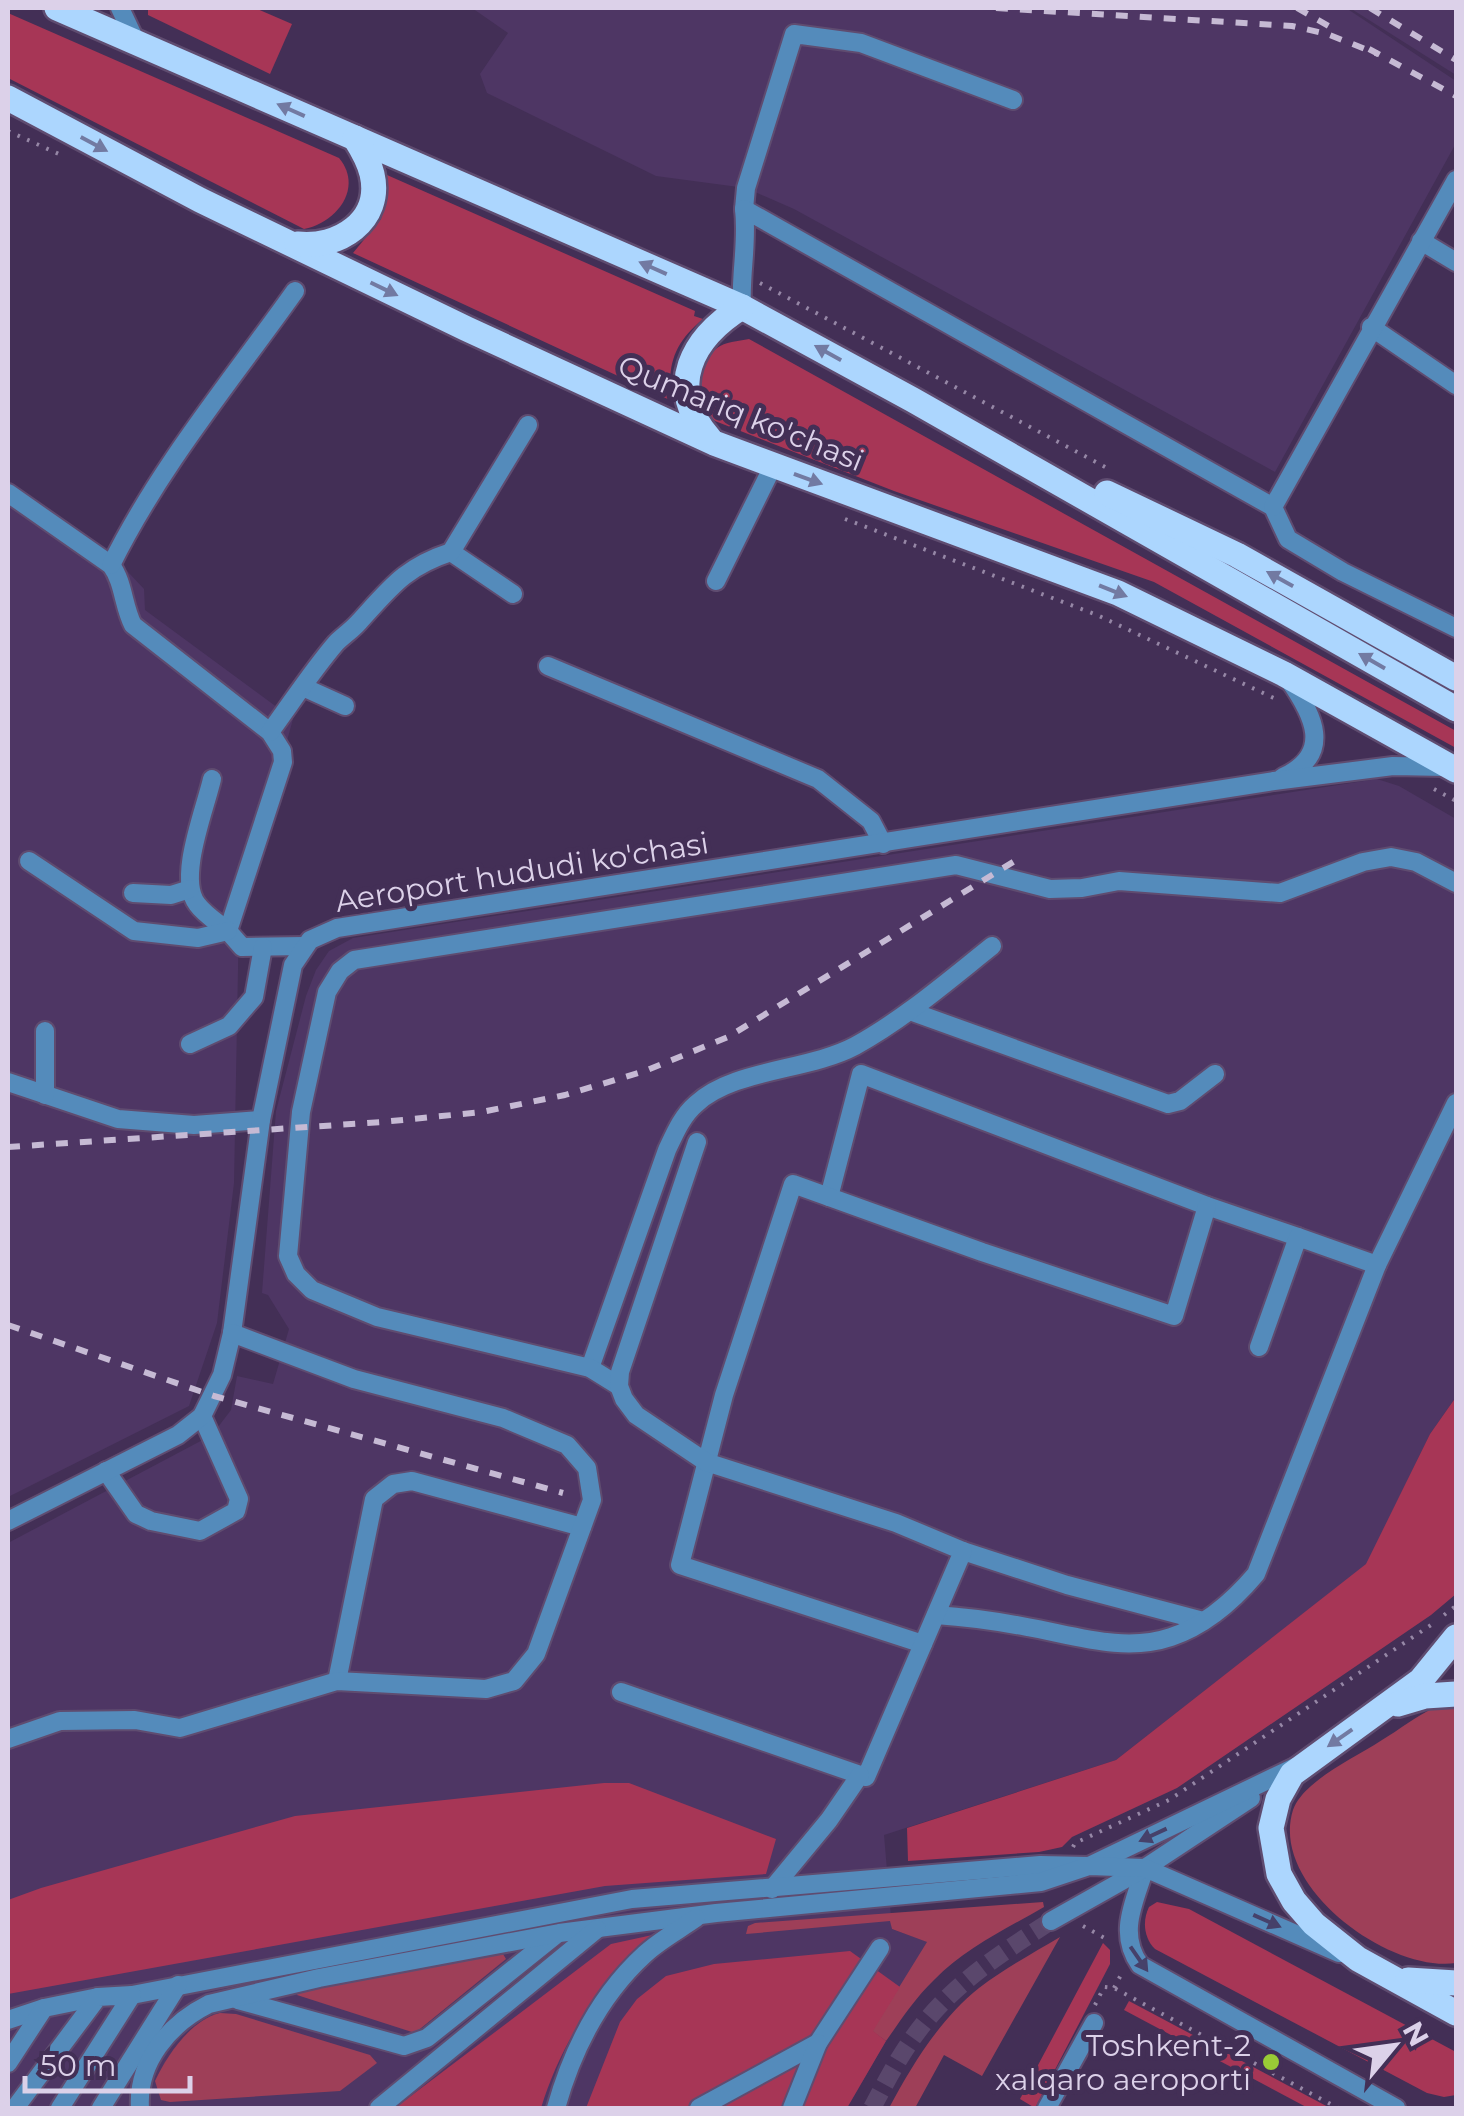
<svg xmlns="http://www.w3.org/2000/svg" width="1464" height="2116" font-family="Montserrat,sans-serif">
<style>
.built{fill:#4e3664}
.green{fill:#9e3f58}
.forest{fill:#a73656}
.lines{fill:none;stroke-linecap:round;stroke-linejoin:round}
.minor-tunnel{stroke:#5a476c;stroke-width:18;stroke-dasharray:18 9;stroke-linecap:butt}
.minor-casing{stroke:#5f4c70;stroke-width:22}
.major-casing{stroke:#5f4c70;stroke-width:30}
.path{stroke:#9687a6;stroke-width:4;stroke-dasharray:2.5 8;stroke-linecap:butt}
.minor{stroke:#548bbb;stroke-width:18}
.major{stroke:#acd6fe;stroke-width:25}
.rail{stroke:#c6bad4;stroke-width:6;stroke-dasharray:12 12;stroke-linecap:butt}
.oneway{fill:#727aa2}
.oneway2{fill:#46416a}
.poi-dot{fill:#99cb36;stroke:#432f56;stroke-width:4}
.labels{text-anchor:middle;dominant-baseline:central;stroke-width:10;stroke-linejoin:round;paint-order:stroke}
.street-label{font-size:30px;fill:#dcd1e9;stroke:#432f56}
.poi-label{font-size:30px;fill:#dcd1e9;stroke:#432f56;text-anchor:end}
</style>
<rect width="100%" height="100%" fill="#432f56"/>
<g class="built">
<path d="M 472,8 L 1346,8 L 1456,81 L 1456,143 L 1275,472 L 794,209 L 746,188 L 656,176 L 487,93 L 480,74 L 508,33 Z"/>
<path d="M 1350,8 L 1456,8 L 1456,75 Z"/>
<path d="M 8,482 L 113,556 L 144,589 L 145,610 L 293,719 L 239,916 L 234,1183 L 217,1323 L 189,1406 L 8,1497 Z"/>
<path d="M 1377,779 L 1399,786 L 1456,819 L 1456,1397 L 1430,1434 L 1367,1564 L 1116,1760 L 884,1835 L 892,1929 L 928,1942 L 873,2031 L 886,2041 L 847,2108 L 8,2108 L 8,1543 L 212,1435 L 231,1410 L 237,1376 L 273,1384 L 289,1329 L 268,1295 L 262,1293 L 276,1111 L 306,996 L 316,970 L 329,951 L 353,938 Z"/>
</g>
<g class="green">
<path d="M 1456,1703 L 1456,1963 C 1389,1973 1269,1886 1293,1810 C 1296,1801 1304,1792 1311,1786 C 1331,1768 1359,1755 1382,1740 C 1399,1730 1416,1716 1434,1708 C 1441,1705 1449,1705 1456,1703 Z"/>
<path d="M 1043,1902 L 1044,1907 C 1006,1929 965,1948 934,1980 C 915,1998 901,2020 886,2041 L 872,2031 L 927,1942 L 892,1929 L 890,1921 L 746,1934 L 748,1926 L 755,1923 Z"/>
<path d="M 1060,1937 L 982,2076 L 944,2055 L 915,2108 L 889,2108 C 912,2065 940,2019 979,1988 C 1004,1969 1033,1953 1060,1937 Z"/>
<path d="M 503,1954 L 506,1959 L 415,2033 L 297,1995 L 299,1991 Z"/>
<path d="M 220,2013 L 236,2014 L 370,2055 L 377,2063 L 340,2091 L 170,2102 L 161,2100 L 155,2081 C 167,2055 191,2020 220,2013 Z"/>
</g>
<g class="forest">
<path d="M 148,8 L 255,8 L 292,24 L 270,74 L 148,15 Z"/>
<path d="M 8,13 L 339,158 C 364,188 336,223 304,229 L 8,78 Z"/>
<path d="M 387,175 L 695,311 L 694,316 L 703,319 C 675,342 666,365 672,401 L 353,253 L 381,219 Z"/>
<path d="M 749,339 L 1456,731 L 1456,748 L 1154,582 L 894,491 L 715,421 C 695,404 693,365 717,348 C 725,342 738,341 749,339 Z"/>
<path d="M 1456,1397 L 1456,1594 L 1431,1615 L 1177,1788 L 1072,1837 L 1062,1847 L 1039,1852 L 908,1861 L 907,1828 L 1116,1760 L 1366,1564 L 1430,1434 Z"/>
<path d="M 604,1783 L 629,1783 L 776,1839 L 766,1874 L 605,1886 L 8,1994 L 8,1900 L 41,1888 L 295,1816 Z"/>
<path d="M 1157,1902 L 1189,1909 L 1456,2052 L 1456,2095 L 1444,2097 L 1427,2093 L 1155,1949 C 1144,1938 1142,1921 1149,1907 Z"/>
<path d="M 657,1934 C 601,1983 563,2037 541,2108 L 395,2108 L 611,1944 Z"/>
<path d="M 1103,1943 L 1110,1950 L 1110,1964 L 1035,2108 L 1020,2099 Z"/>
<path d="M 850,1951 L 900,1987 L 873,2031 L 886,2041 L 847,2108 L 586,2108 L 620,2022 L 637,1999 L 666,1976 L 714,1964 Z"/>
<path d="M 1129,2001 L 1330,2108 L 1308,2108 L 1124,2010 Z"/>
</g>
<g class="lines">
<path class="minor-tunnel" d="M 872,2108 C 885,2084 898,2058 915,2035 C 951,1985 1000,1954 1051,1921"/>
<defs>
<g id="minor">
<path d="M 120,8 L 136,42"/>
<path d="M 744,209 L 746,188 L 794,34 L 861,43 L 1013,100"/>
<path d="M 1421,241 L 1456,262"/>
<path d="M 742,307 C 740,274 748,243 744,209 L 1273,507 L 1288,539 L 1343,572 L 1456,628"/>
<path d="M 1371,327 L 1456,385"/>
<path d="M 8,493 L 111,565 C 124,583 123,606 133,625 L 270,732 L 282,751 L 283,762 L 228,931 L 242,947 L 304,946"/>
<path d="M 1273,507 L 1456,180"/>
<path d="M 451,552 L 513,594"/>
<path d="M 111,565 C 160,466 231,381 295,291"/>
<path d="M 716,581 L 773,466"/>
<path d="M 548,666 L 818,779 L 871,821 L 883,844"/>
<path d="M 303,687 L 345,706"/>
<path d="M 270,732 C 292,702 312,671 336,643 C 343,636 352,630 359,622 C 391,587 405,567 451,552 L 528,425"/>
<path d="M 1283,777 C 1334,754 1313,714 1289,680"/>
<path d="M 212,779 C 205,810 177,878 197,904 C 204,914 218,923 228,931"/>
<path d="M 29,861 L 134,931 L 198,938 L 228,931"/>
<path d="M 133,893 L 171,895 L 190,889"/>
<path d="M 910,1011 L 1168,1104 L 1180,1101 L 1215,1074"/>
<path d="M 190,1044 L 229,1026 L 254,997 L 263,947"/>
<path d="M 8,1082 L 118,1119 L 194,1125 L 261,1120"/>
<path d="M 45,1095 L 45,1031"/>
<path d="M 829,1197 L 861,1074 L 1207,1206 L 1298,1237"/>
<path d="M 1259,1347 L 1298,1237 L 1377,1265"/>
<path d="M 590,1368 L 667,1150 C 675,1133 682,1116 696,1104 C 733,1069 808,1071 855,1046 C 904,1019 948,981 992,946"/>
<path d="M 619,1386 L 590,1368 L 377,1317 L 312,1290 L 296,1274 L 288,1256 L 301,1112 L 327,992 L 340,971 L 354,960 L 956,865 L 1050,889 L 1082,888 L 1119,881 L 1280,893 L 1363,862 L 1391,857 L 1416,862 L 1456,883"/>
<path d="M 106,1471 L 136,1514 L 151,1521 L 200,1531 L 236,1511 L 239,1499 L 202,1416"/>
<path d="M 8,1521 L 178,1435 L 202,1416 L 222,1375 L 232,1333 L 261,1120 L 293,965 L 310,940 L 337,928 L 1274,781 L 1393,766 L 1446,767"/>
<path d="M 963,1551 L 1067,1585 L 1203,1621"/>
<path d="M 936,1615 C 966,1617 996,1621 1027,1627 C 1073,1635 1124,1653 1171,1637 C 1204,1626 1234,1600 1256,1574 L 1377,1265 L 1456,1103"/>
<path d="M 923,1644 L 680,1565 L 724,1395 L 793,1184 L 982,1252 L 1174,1316 L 1207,1206"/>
<path d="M 337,1681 L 374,1499 L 393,1484 L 412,1481 L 582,1527"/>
<path d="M 621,1692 L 866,1777 L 963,1551 L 896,1523 L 706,1462 L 636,1415 L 624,1399 L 619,1386 L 620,1372 L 697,1142"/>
<path d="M 8,1739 L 60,1721 L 135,1720 L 180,1728 L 337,1681 L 486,1689 L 514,1681 L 536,1654 L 592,1500 L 587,1468 L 567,1445 L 503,1418 L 354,1379 L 232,1333"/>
<path d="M 1145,1868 C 1135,1901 1117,1933 1140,1965 L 1396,2108"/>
<path d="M 772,1889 L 829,1820 L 860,1775"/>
<path d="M 1051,1921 L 1145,1868 L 1251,1798"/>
<path d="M 132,1995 L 632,1899 L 1040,1865 L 1089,1866 L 1295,1767"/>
<path d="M 238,2000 L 404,2046 L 427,2038 L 557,1934"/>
<path d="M 8,2020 L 44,2008"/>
<path d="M 8,2063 L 44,2008 L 98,1997"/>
<path d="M 15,2108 L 98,1997 L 132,1995 L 60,2108"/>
<path d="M 101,2108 L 178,1985"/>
<path d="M 140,2108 C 137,2062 169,2024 209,2004 L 319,1978 L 559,1933 L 716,1913 L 1041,1882 L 1089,1866 L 1145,1868 L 1339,1953"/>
<path d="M 379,2108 L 597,1929"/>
<path d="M 556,2108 C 572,2051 600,1995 645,1954 C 660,1940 679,1930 696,1918"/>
<path d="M 699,2108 L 818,2043 L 880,1948"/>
<path d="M 792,2108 L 818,2043"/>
<path d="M 1047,2108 L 1094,2023"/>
</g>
<g id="major">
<path d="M 57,8 L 742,307 L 913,400 L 1456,709"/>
<path d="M 8,98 L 200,200 L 467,329 L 714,443 L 1118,593 L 1284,674 L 1456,770"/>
<path d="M 297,244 C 338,249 383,221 372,174 C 369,161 362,149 355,138"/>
<path d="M 709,438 C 665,387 692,338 742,307"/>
<path d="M 1107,493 L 1237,555 L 1456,678"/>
<path d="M 1456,1637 L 1421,1680 L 1292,1774 L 1278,1799 L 1271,1828 L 1279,1874 L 1294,1901 L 1314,1924 L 1358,1959 L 1456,2013"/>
<path d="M 1398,1704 L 1425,1696 L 1456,1694"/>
<path d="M 1408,1980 L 1456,1983"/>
</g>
</defs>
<use href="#minor" class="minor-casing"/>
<use href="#major" class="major-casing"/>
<g class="path">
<path d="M 8,131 L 61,155"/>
<path d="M 760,283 L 1109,469"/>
<path d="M 845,519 L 1097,615 L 1278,700"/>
<path d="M 1434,789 L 1456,801"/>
<path d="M 1444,1615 L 1456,1606"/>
<path d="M 1073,1847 L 1075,1843 L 1169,1800 L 1437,1621"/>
<path d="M 1083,1926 L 1110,1941"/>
<path d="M 1114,1988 L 1123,1971"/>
<path d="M 1095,2005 L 1104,1987 L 1114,1988 L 1338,2108"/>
</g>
<use href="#minor" class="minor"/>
<use href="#major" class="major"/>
<g class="rail">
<path d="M 996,8 L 1292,26 L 1327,34 L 1378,54"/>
<path d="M 1297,8 L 1334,29"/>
<path d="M 1370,8 L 1456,60"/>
<path d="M 1369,49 L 1456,96"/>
<path d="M 8,1147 L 382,1122 L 482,1112 L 565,1095 L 645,1071 L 728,1037 L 1018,859"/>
<path d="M 8,1325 L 214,1396 L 563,1493"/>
</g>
</g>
<defs><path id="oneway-solid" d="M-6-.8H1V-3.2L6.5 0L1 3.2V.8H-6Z" transform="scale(2.5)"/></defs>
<g class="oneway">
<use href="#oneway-solid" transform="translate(291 110) rotate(-156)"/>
<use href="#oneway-solid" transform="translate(94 144) rotate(28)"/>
<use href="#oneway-solid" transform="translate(653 268) rotate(-156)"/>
<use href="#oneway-solid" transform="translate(384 289) rotate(26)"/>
<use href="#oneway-solid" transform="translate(828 353) rotate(-151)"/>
<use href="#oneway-solid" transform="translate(808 479) rotate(20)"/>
<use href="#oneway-solid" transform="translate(1280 579) rotate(-151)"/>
<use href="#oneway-solid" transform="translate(1113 591) rotate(22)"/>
<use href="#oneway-solid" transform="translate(1372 661) rotate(-150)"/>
<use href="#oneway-solid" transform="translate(1340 1738) rotate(145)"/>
</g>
<g class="oneway2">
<use href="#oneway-solid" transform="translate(1153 1835) rotate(155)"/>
<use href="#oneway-solid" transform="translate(1267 1921) rotate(24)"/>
<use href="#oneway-solid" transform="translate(1139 1959) rotate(55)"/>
</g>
<circle class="poi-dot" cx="1271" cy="2062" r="10"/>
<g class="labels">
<g class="street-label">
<text transform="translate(741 413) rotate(22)">Qumariq ko'chasi</text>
<text transform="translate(522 872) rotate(-9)">Aeroport hududi ko'chasi</text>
</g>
<g class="poi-label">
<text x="1251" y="2045">Toshkent-2<tspan x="1251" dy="34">xalqaro aeroporti</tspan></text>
</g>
</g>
<rect width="1464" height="2116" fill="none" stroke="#dcd1e9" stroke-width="20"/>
<g transform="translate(1394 2046) rotate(61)" stroke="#432f56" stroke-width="8" paint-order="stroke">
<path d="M0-8L18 38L0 25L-18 38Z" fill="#dcd1e9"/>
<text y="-15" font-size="28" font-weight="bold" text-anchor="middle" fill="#dcd1e9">N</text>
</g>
<path d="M25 2076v15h165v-15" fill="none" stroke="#dcd1e9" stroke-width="5"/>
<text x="40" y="2076" font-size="30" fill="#dcd1e9" stroke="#432f56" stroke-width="8" paint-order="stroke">50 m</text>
</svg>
